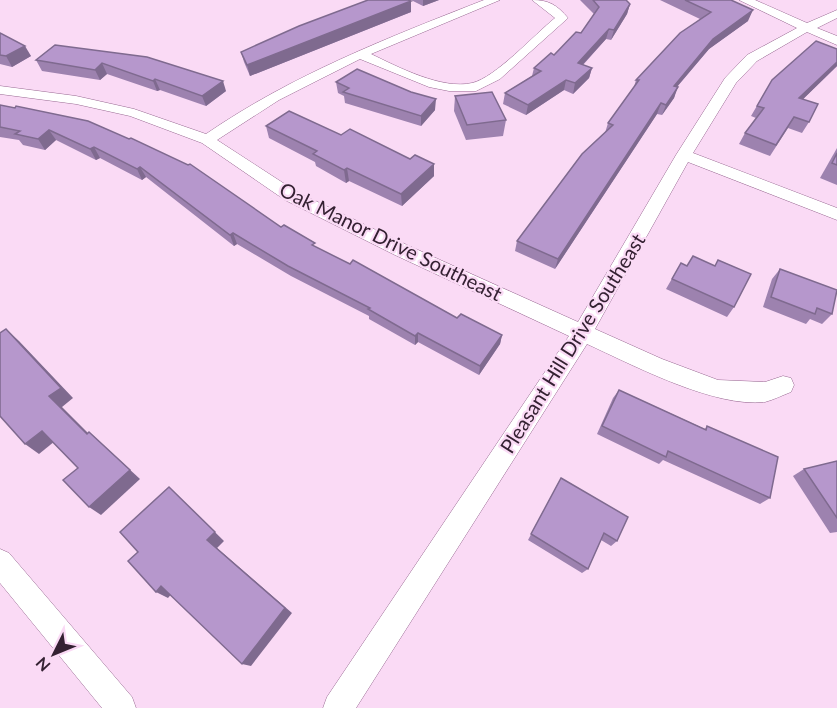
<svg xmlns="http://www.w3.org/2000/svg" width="837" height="708" font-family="Lato,sans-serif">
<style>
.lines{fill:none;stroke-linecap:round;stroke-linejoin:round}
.minor-casing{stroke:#986992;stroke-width:1}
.minor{fill:#fff;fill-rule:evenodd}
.wall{fill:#9d82af}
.shaded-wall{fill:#7f6a8f}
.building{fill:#b697cc;stroke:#7f6a8f;stroke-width:1.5}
.labels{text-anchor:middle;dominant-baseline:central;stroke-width:4.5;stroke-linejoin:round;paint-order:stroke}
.street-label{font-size:20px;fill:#342132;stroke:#fadaf5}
</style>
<rect width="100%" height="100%" fill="#fadaf5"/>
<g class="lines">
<defs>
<g id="minor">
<path d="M 484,0 L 500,0 L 371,54 C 398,67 442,90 472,83 C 495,78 535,34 555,18 L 532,0 C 549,0 557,5 568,18 L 500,79 L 476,91 L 449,91 L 429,87 L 360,59 L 279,100 L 217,140 L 297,192 L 407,245 L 578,322 L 676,155 L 725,78 L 747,55 L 797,28 L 739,0 L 755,0 L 807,23 L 837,10 L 837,18 L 817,28 L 837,36 L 837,45 L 807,32 L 757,61 L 736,83 L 693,153 L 837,208 L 837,220 L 688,162 L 595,329 L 662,359 L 718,380 L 765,382 L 783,376 L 791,378 L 794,385 L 791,392 C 783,395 773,400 765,402 C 714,408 633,365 587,344 L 356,708 L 323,708 L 327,697 L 569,336 L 395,255 L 285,200 L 202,143 L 130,116 L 76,104 L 0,94 L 0,86 L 76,96 L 134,109 L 206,134 C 292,75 387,38 484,0 Z"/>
<path d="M 0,549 L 9,553 L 132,697 L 136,708 L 102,708 L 0,583 Z"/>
</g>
</defs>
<use href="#minor" class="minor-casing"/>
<use href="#minor" class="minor"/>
</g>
<g class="wall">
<path d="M 411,0 L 439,0 L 423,6 Z"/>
<path d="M 580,0 L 626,0 L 630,4 L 627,14 L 611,40 L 606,39 L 583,65 L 592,68 L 589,78 L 573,94 L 564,90 L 526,115 L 503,104 L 505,93 L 532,76 L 534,68 L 554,55 L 581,33 L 594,14 Z"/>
<path d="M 660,0 L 731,0 L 748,21 L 709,49 L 677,87 L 674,98 L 662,115 L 657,114 L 555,269 L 515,251 L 517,241 L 605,133 L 608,123 L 634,87 L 636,80 L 700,19 Z"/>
<path d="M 411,1 L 411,12 L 250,76 L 244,62 L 241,52 Z"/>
<path d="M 0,33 L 31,56 L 12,67 L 0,64 Z"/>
<path d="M 55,45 L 226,91 L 206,106 L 160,90 L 157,91 L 107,74 L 100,80 L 42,71 L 36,60 Z"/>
<path d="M 837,49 L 837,66 L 803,99 L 809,122 L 802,133 L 788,128 L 770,156 L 739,144 L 745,133 L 756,118 L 751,116 L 772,80 Z"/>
<path d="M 336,82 L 435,110 L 421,126 L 345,103 L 344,96 L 338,93 Z"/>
<path d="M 455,96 L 506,120 L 503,136 L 466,140 L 454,111 Z"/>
<path d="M 0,105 L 281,227 L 316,247 L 457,318 L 502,335 L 500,344 L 479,375 L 418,342 L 415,345 L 369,319 L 369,316 L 291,276 L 237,244 L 234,246 L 146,177 L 142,180 L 100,158 L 96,160 L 56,140 L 45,150 L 23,145 L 19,140 L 0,137 Z"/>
<path d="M 266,126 L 341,135 L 434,176 L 402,206 L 349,181 L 346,183 L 316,166 L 315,162 L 269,138 Z"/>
<path d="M 837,148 L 837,185 L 820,178 Z"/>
<path d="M 718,260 L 734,307 L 727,317 L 666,289 L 681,263 L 687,266 L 715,266 Z"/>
<path d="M 780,269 L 832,314 L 822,324 L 810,319 L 806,324 L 763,307 L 772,279 Z"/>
<path d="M 619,390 L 705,429 L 707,426 L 770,498 L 760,504 L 663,460 L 659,464 L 597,434 L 613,398 Z"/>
<path d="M 837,461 L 837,532 L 830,533 L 793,476 L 804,469 Z"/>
<path d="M 561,478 L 617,541 L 611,546 L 601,540 L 588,569 L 582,573 L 528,540 Z"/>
</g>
<g class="shaded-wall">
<path d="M 423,0 L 439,0 L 423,6 Z"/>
<path d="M 411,1 L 411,12 L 250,76 L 247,65 Z"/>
<path d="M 630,4 L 627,14 L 611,40 L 614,30 Z"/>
<path d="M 753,10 L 748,21 L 709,49 L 669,96 L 674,86 L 713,39 Z"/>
<path d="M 609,29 L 606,39 L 575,73 L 578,63 Z"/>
<path d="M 25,46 L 31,56 L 12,67 L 6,56 Z"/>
<path d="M 837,62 L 837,66 L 793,109 L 799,98 Z"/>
<path d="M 102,63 L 107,74 L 100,80 L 95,70 Z"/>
<path d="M 592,68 L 589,78 L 573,94 L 575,83 Z"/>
<path d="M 155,79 L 160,90 L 157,91 L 153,81 Z"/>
<path d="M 566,80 L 564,90 L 526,115 L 528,105 Z"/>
<path d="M 223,81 L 226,91 L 206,106 L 202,96 Z"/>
<path d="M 678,87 L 674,98 L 662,115 L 666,105 Z"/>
<path d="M 436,99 L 435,110 L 421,126 L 421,116 Z"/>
<path d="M 661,103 L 657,114 L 555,269 L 558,259 Z"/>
<path d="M 49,130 L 56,140 L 45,150 L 38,139 Z"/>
<path d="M 94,147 L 100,158 L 96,160 L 90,149 Z"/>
<path d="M 434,164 L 434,176 L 402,206 L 401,194 Z"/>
<path d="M 140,167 L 146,177 L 142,180 L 137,169 Z"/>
<path d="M 347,168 L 349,181 L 346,183 L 344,170 Z"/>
<path d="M 233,233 L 237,244 L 234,246 L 230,235 Z"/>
<path d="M 6,329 L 19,341 L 73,398 L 62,407 L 98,443 L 87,434 L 49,396 Z"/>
<path d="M 418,333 L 418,342 L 415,345 L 415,336 Z"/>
<path d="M 502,335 L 500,344 L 479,375 L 480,366 Z"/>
<path d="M 42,431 L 55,441 L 39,454 L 25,444 Z"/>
<path d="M 89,432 L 140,479 L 101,515 L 89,507 Z"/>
<path d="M 169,487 L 224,541 L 217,548 L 292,613 L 251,666 L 242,664 L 207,540 Z"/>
<path d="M 161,586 L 173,592 L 168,598 L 156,592 Z"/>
</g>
<g class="building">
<path d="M 368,0 L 408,0 L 411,1 L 247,65 L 241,52 L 299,26 Z"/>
<path d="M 593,0 L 626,0 L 630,4 L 614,30 L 609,29 L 578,63 L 592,68 L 575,83 L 566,80 L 528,105 L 505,93 L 541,71 L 534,68 L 551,53 L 554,55 L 576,32 L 581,33 L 599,7 Z"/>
<path d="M 685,0 L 731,0 L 753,10 L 713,39 L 674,86 L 678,87 L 666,105 L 661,103 L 558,259 L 517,241 L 582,154 L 613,125 L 608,123 L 639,80 L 636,80 L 680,33 L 711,12 Z"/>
<path d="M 0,33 L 25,46 L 6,56 L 0,55 Z"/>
<path d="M 816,41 L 837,49 L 837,62 L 799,98 L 818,104 L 809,122 L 794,117 L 776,145 L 745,133 L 764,108 L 757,106 L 772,80 Z"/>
<path d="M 55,45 L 147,57 L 223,81 L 202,96 L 155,79 L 153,81 L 102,63 L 95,70 L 36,60 Z"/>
<path d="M 357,69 L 411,92 L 436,99 L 421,116 L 343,92 L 349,88 L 336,82 Z"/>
<path d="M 492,92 L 506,120 L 467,125 L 455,96 Z"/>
<path d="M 0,105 L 15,108 L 16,106 L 88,121 L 129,139 L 131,138 L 188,165 L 190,164 L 281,227 L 284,225 L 315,243 L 312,245 L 350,264 L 353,260 L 457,318 L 461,314 L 502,335 L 480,366 L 418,333 L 415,336 L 368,309 L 370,308 L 288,266 L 233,233 L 230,235 L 140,167 L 137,169 L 94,147 L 90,149 L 49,130 L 38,139 L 15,134 L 20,131 L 0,127 Z"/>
<path d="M 289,111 L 341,135 L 350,129 L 410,159 L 415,155 L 434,164 L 401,194 L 347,168 L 344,170 L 313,154 L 317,151 L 266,126 Z"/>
<path d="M 837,153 L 837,165 L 832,163 Z"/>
<path d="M 693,256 L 715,266 L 718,260 L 751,274 L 734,307 L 672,279 L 681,263 L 687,266 Z"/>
<path d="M 780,269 L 837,290 L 832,314 L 817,308 L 815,314 L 771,297 Z"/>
<path d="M 6,329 L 61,388 L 49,396 L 87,434 L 89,432 L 130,470 L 89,507 L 63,480 L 78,468 L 42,431 L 25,444 L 0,416 L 0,333 Z"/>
<path d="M 619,390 L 706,430 L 707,426 L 778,457 L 770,498 L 668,451 L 666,457 L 602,426 Z"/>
<path d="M 837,461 L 837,518 L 804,469 Z"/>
<path d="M 561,478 L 628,517 L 617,541 L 604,533 L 588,569 L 531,534 Z"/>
<path d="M 169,487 L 215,532 L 207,540 L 285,608 L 242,664 L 161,586 L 156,592 L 128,561 L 138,552 L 120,532 Z"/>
</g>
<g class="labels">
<g class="street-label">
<text transform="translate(391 241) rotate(26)">Oak Manor Drive Southeast</text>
<text transform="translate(572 343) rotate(-58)">Pleasant Hill Drive Southeast</text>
</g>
</g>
<g transform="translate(54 654) rotate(227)" stroke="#fadaf5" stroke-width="4.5" paint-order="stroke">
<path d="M0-4.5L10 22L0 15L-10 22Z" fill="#342132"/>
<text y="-9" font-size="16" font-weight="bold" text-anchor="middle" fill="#342132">N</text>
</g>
</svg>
